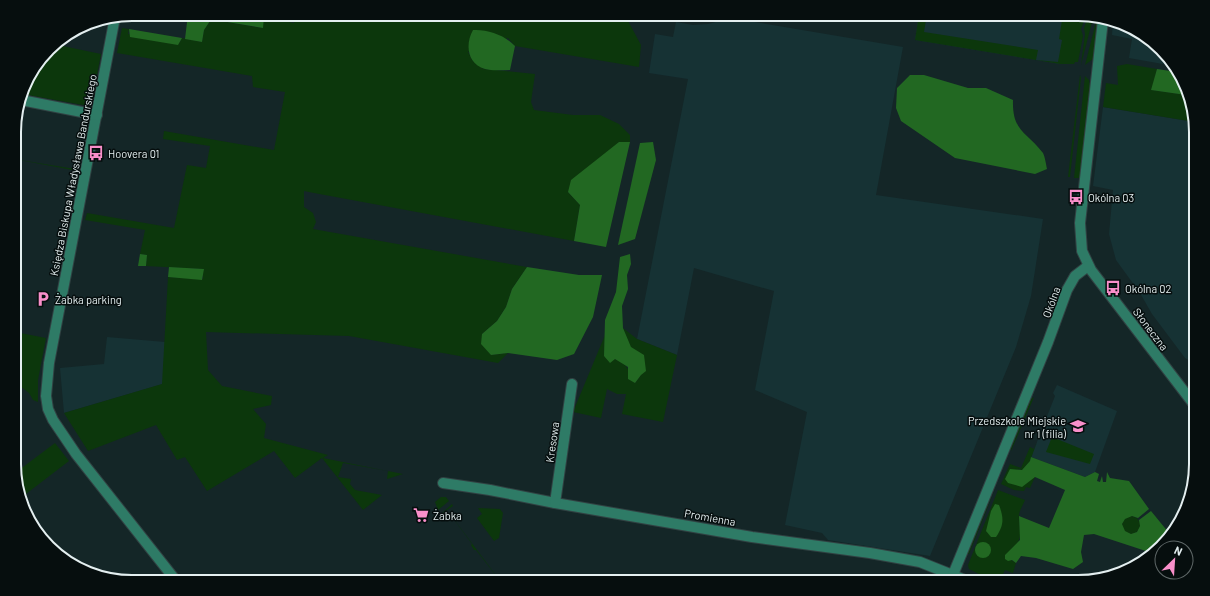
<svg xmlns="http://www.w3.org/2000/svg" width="1210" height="596" font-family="Barlow,sans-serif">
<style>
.built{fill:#163234}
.green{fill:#0c370c}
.forest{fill:#226822}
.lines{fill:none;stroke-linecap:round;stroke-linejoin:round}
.minor-casing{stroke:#314243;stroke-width:12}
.minor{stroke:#2e7b66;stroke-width:10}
.labels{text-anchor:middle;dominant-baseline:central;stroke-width:3;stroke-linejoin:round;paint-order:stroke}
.poi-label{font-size:11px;fill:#e4eff0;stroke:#060e0e;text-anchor:start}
.street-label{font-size:11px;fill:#e4eff0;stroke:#060e0e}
.rim{fill:none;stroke:#e4eff0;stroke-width:2}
</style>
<rect width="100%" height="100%" fill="#142627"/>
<g class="built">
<path d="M 919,14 L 1073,14 L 1063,39 L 1060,64 L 915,40 Z"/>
<path d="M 731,18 L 903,47 L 876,195 L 1043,219 L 1031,296 L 1016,347 L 930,556 L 828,540 L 822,533 L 785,525 L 807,412 L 755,390 L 774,291 L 694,268 L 677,355 L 637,339 L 688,79 L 649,73 L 655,34 L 673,37 L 676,22 L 693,25 L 708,24 Z"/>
<path d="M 1113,22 L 1130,26 L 1172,60 L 1174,66 L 1129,58 L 1132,39 L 1112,35 Z"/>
<path d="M 1103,107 L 1195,122 L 1195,204 L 1190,204 L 1188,214 L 1195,216 L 1196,365 L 1185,358 L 1152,314 L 1140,293 L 1116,260 L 1109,234 L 1113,190 L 1093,186 Z"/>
<path d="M 107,337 L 165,342 L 163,384 L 64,413 L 60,368 L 104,364 Z"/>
<path d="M 1057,385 L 1117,411 L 1095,472 L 1085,477 L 1031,457 L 1055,396 L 1053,393 Z"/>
</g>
<g class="green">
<path d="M 296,14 L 611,14 L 627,19 L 641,45 L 639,67 L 515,46 L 508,38 L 468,52 L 473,61 L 484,69 L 535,74 L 531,102 L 534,110 L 573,115 L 600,115 L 619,124 L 630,135 L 630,142 L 619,142 L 568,192 L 580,205 L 574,241 L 314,193 L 304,191 L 304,207 L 313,213 L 316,222 L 313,229 L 527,267 L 512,289 L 506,307 L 497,321 L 482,334 L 491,355 L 508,353 L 498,363 L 349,336 L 206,332 L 208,370 L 222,386 L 272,396 L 271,405 L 253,409 L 266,424 L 264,438 L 328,455 L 323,458 L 403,474 L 387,479 L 388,471 L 343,463 L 338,477 L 351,479 L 350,484 L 355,490 L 382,495 L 363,510 L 322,458 L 295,478 L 274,451 L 207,491 L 185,457 L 177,460 L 156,425 L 88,451 L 64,413 L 162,384 L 168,277 L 203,279 L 203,269 L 146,266 L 147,255 L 140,254 L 145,230 L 85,220 L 87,213 L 174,228 L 187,165 L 206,168 L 210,146 L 163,139 L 164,131 L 274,150 L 285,92 L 253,87 L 252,76 L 117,53 L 122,28 L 129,29 L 128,34 L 180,42 L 182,38 L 202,42 L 204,30 L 210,21 L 221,21 L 262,28 L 264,17 L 294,23 Z"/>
<path d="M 919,14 L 927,14 L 924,32 L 1038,50 L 1036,60 L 1058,62 L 1062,40 L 1059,39 L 1063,14 L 1086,16 L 1081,29 L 1083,36 L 1078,62 L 1075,62 L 1074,64 L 1060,64 L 915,40 Z"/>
<path d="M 1088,16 L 1093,18 L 1081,65 L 1085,34 L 1084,28 Z"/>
<path d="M 1097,18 L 1098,19 L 1093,59 L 1085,65 Z"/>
<path d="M 53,44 L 101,54 L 92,101 L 89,106 L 22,94 L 26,80 Z"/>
<path d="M 1127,64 L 1157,69 L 1152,90 L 1186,95 L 1195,117 L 1195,122 L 1103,107 L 1106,83 L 1118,85 L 1117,66 Z"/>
<path d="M 1080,75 L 1081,78 L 1070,177 L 1068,177 Z"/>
<path d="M 1085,76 L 1089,80 L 1090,88 L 1080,178 L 1074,178 Z"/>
<path d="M 14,159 L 75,169 L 77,160 L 80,161 L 78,171 Z"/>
<path d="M 623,328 L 637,339 L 677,355 L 663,422 L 622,414 L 626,394 L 617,394 L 607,389 L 601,418 L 573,412 L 605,335 L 604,356 C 624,360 627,365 635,383 L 641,375 Z"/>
<path d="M 15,332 L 46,338 L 38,380 L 38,402 L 33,400 L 29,393 L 15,382 Z"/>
<path d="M 1034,397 L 1011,451 L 1011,447 L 1031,399 Z"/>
<path d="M 1052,437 L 1094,454 L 1090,464 L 1046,452 Z"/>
<path d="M 1037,442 L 1030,461 L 1022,470 L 1015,468 L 1035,477 L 1030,488 L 1026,487 L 1024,491 L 1014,490 L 1001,484 L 1010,464 L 1021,468 L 1030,447 L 1034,449 Z"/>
<path d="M 55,443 L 69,461 L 22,497 L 15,480 L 15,473 Z"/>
<path d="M 995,489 L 969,554 L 967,554 Z"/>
<path d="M 998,490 L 1025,500 C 1023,505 1019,511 1019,516 C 1018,528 1025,540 1012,548 L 1011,560 L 1016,563 L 1013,573 L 1005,570 L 999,582 L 995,582 L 969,569 L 968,565 Z"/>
<path d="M 441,497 L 446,497 L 449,501 L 438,510 L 435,502 Z"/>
<path d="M 452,504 L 453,506 L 447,510 L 501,582 L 476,550 L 474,550 L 471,545 L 472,544 L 447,510 L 441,514 Z"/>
<path d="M 478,508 L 500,509 L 503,513 L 499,538 L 494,541 L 477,518 L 482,514 Z"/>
<circle cx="1131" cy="525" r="9"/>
</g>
<g class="forest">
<path d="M 188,14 L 246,14 L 264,17 L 263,28 L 221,21 L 210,21 L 204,30 L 202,42 L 185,39 Z"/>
<path d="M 129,29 L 182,38 L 178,45 L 130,37 Z"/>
<path d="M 473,30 C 487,29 505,35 515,46 L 510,70 C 502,70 492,71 485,69 C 467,64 465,44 473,30 Z"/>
<path d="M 1157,69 L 1177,72 L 1186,95 L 1151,90 Z"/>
<path d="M 910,75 L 924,75 L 968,88 L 986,88 L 1013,100 C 1012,132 1027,132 1043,153 C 1045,157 1046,164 1047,169 L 1035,174 L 955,158 L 901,121 L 896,108 L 897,88 Z"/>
<path d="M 619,142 L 630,142 L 606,247 L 574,241 L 580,205 L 568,192 L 571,180 Z"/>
<path d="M 653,142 L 656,160 L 635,239 L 618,245 L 640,143 Z"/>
<path d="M 140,254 L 147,255 L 146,266 L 138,266 Z"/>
<path d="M 630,254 L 631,264 L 627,275 L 628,289 L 622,306 L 623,328 L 631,347 L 644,355 L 646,371 L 641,375 L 635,383 L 628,379 L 628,367 L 615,359 L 610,363 L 604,356 L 605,320 L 616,292 L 620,257 Z"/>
<path d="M 169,267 L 204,269 L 202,280 L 168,277 Z"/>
<path d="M 527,267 L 579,275 L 602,275 L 593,317 L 574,354 L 557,360 L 508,353 L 491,355 L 481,344 L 482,334 L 497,321 L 506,307 L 512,289 Z"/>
<path d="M 1031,457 L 1085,477 L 1095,472 L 1099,474 L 1097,481 L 1100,482 L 1102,476 L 1103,482 L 1106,482 L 1107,472 L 1110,478 L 1129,481 L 1149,509 L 1138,518 L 1132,516 L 1125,519 L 1122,524 L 1125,531 L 1131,534 L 1137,532 L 1140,526 L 1139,520 L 1151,511 L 1169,533 L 1152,553 L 1094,534 L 1084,535 L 1081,552 L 1083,562 L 1073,569 L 1036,558 L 1021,556 L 1016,563 L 1012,560 L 1008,561 L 1005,559 L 1005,555 L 1020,540 L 1019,516 L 1049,528 L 1065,490 L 1035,477 L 1022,487 L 1008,483 L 1005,479 L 1010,469 L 1022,470 L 1030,461 Z"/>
<path d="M 995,504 L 999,505 C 1004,518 1004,525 996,537 L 991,537 L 986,531 L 991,511 Z"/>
<circle cx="983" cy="550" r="8"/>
</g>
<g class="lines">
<defs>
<g id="minor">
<path d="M 115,17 L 49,363 L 46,396 L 48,409 L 53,420 L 76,454 L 177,582"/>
<path d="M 1103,20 L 1080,223 L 1082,251 L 1091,270 L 1196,407"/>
<path d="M 21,100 L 97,115"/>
<path d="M 443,483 L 490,490 L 555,503 L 752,537 L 870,553 L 920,562 L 970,582"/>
<path d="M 555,503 L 572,384"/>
<path d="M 950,582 L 1048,342 L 1067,290 L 1075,276 L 1088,266"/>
</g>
</defs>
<use href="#minor" class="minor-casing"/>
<use href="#minor" class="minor"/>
</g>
<defs>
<symbol id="bus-bare" viewBox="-9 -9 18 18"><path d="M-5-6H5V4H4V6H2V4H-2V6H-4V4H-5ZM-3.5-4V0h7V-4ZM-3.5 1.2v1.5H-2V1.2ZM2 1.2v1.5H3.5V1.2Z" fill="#f98fca" stroke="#060e0e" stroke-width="2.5" paint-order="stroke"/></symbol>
<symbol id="parking-bare" viewBox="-9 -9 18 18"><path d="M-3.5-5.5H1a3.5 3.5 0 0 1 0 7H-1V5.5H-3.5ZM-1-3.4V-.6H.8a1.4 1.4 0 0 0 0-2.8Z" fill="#f98fca" stroke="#060e0e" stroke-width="2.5" paint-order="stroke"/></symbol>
<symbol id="school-bare" viewBox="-9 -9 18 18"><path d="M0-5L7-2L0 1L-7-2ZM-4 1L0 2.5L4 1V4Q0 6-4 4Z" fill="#f98fca" stroke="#060e0e" stroke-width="2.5" paint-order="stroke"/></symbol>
<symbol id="supermarket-bare" viewBox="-9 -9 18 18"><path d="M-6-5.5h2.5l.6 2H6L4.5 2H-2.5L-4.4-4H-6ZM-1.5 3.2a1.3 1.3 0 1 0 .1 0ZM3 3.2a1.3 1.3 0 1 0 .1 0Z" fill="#f98fca" stroke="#060e0e" stroke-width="2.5" paint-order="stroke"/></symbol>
</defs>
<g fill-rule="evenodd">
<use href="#bus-bare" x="85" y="142" width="22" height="22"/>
<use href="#bus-bare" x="1065" y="186" width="22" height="22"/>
<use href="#bus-bare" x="1102" y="277" width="22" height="22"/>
<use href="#parking-bare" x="32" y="288" width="22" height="22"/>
<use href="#school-bare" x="1067" y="415" width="22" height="22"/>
<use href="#supermarket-bare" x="410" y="504" width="22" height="22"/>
</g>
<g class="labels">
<g class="poi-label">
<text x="108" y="153">Hoovera 01</text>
<text x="1088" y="197">Okólna 03</text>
<text x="1125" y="288">Okólna 02</text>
<text x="55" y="299">Żabka parking</text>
<text x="1066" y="420" text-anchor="end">Przedszkole Miejskie<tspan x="1066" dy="13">nr 1 (filia)</tspan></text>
<text x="433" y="515">Żabka</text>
</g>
<g class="street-label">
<text transform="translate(73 175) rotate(-79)">Księdza Biskupa Władysława Bandurskiego</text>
<text transform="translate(1051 302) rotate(-70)">Okólna</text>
<text transform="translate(1151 329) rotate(53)">Słoneczna</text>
<text transform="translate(552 442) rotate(-82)">Kresowa</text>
<text transform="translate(710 517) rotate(10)">Promienna</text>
</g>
</g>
<path d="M0 0H1210V596H0ZM132 21H1078A111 111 0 0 1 1189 132V464A111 111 0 0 1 1078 575H132A111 111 0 0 1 21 464V132A111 111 0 0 1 132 21Z" fill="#060e0e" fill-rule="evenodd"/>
<path class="rim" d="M132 21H1078A111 111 0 0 1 1189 132V464A111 111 0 0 1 1078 575H132A111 111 0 0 1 21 464V132A111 111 0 0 1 132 21Z"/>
<g transform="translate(1174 560) rotate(25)"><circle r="19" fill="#060e0e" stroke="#5f6868"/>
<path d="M0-3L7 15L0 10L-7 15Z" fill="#f98fca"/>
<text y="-6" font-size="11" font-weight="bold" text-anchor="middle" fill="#e4eff0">N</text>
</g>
</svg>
